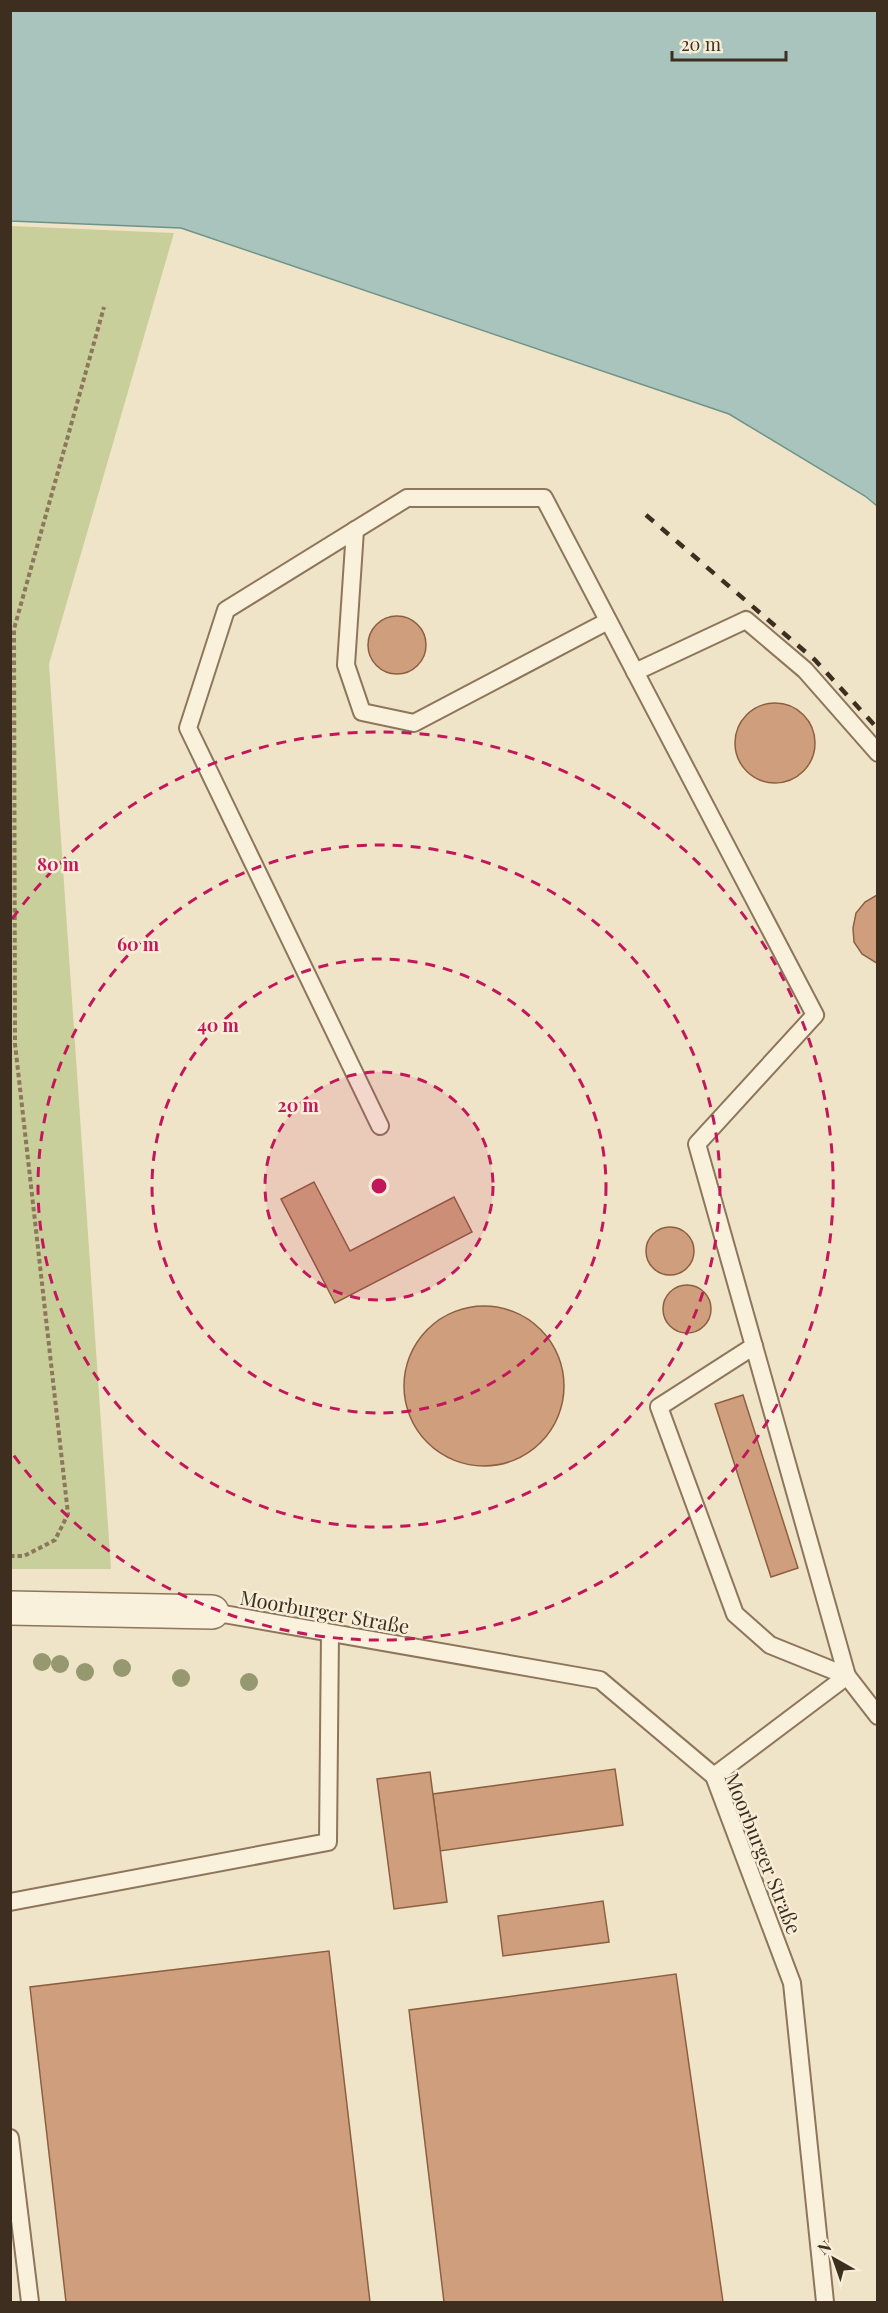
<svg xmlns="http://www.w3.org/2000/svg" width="888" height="2313" font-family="'Playfair Display',serif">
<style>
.green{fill:#c9cf9b}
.water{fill:#a9c4bc;stroke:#6f938a;stroke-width:1.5}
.building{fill:#cf9f7d;stroke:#8d5f41;stroke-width:1.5}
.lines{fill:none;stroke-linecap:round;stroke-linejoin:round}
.lane-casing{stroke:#8d765c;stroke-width:20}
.street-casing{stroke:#8d765c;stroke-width:36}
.path{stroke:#8d765c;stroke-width:4;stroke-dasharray:4.5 3;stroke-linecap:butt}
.lane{stroke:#faf1dc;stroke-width:16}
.street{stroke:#faf1dc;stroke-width:33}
.rail{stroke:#3d2e20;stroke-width:4.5;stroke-dasharray:10 10;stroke-linecap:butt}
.tree{fill:#96986f}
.ring{fill:none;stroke:#c2185b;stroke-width:3;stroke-dasharray:10 8}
.labels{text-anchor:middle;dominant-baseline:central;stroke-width:5;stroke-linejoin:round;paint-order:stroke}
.street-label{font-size:20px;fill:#3d2e20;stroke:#f7eed8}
.centre{fill:#c2185b;stroke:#f7eed8;stroke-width:3}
.ring-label{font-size:18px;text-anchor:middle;font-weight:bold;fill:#c2185b;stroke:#f7eed8;stroke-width:5;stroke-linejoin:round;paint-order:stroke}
</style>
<rect width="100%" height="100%" fill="#f0e4c8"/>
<path class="green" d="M 11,226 L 174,233 L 49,664 L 111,1569 L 11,1569 Z"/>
<path class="water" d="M 11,10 L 877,11 L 877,506 L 865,496 L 729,414 L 181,228 L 11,221 Z"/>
<g class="building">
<circle cx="397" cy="645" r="29"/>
<circle cx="775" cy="743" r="40"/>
<path d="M 877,895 L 878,895 L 878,964 L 862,954 L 854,942 L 853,928 L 856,913 L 865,902 Z"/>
<path d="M 314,1182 L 350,1251 L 454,1197 L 472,1232 L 335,1303 L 281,1199 Z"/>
<circle cx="670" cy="1251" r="24"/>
<circle cx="687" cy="1309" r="24"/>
<circle cx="484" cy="1386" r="80"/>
<path d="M 743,1395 L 798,1568 L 771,1577 L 715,1404 Z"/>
<path d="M 615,1769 L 623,1825 L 440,1851 L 433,1794 Z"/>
<path d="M 430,1772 L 447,1902 L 394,1909 L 377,1779 Z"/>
<path d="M 603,1901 L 609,1942 L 503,1956 L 498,1916 Z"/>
<path d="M 329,1951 L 370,2302 L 66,2302 L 30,1987 Z"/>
<path d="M 676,1974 L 723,2302 L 444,2302 L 409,2010 Z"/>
</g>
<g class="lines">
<defs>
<g id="lane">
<path d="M 355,530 L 346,665 L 362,712 L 414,723 L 608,621"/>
<path d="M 635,672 L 746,620 L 805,670 L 878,753"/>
<path d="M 380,1126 L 188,728 L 226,610 L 407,498 L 544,498 L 815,1015 L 697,1144 L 847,1676 L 714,1776"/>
<path d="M 754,1346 L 659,1407 L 735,1614 L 770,1645 L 847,1676 L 878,1716"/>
<path d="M 212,1612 L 600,1680 L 714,1776 L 792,1983 L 825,2302"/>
<path d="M 10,1902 L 328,1842 L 330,1633"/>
<path d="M 10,2138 L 30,2302"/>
</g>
<path id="street" d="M 10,1608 L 212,1612"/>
</defs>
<use href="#lane" class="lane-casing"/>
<use href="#street" class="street-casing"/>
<path class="path" d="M 10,1556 L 24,1556 L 55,1540 L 68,1514 L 15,1044 L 14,629 L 104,307"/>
<use href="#lane" class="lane"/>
<use href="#street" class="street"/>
<path class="rail" d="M 646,515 L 815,660 L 878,729"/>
</g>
<g class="tree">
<circle cx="42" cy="1662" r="9"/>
<circle cx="60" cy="1664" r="9"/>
<circle cx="122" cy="1668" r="9"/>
<circle cx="85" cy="1672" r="9"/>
<circle cx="181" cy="1678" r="9"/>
<circle cx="249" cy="1682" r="9"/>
</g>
<circle cx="379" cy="1186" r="114" fill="#c2185b" fill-opacity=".12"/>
<g class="ring">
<circle cx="379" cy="1186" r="114"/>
<circle cx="379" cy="1186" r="227"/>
<circle cx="379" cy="1186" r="341"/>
<path d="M12 919A454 454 0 1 1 12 1453"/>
</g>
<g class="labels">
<g class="street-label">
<text transform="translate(325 1611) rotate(10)">Moorburger Straße</text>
<text transform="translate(764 1853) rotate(68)">Moorburger Straße</text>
</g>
</g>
<circle cx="379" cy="1186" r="9" class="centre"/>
<g class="ring-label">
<text x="58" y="871">80 m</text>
<text x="138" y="951">60 m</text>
<text x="218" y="1032">40 m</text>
<text x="298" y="1112">20 m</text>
</g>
<rect width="888" height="2313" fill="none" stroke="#3d2e20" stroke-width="24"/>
<g transform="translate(834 2259) rotate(320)" stroke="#f7eed8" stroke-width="4.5" paint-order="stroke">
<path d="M0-4.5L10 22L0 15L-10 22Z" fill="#3d2e20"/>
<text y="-9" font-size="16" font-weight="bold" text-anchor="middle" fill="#3d2e20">N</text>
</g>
<path d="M672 51v9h114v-9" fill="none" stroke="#3d2e20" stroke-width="3"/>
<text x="681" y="51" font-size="18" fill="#3d2e20" stroke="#f7eed8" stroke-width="4.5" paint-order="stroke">20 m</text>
</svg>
